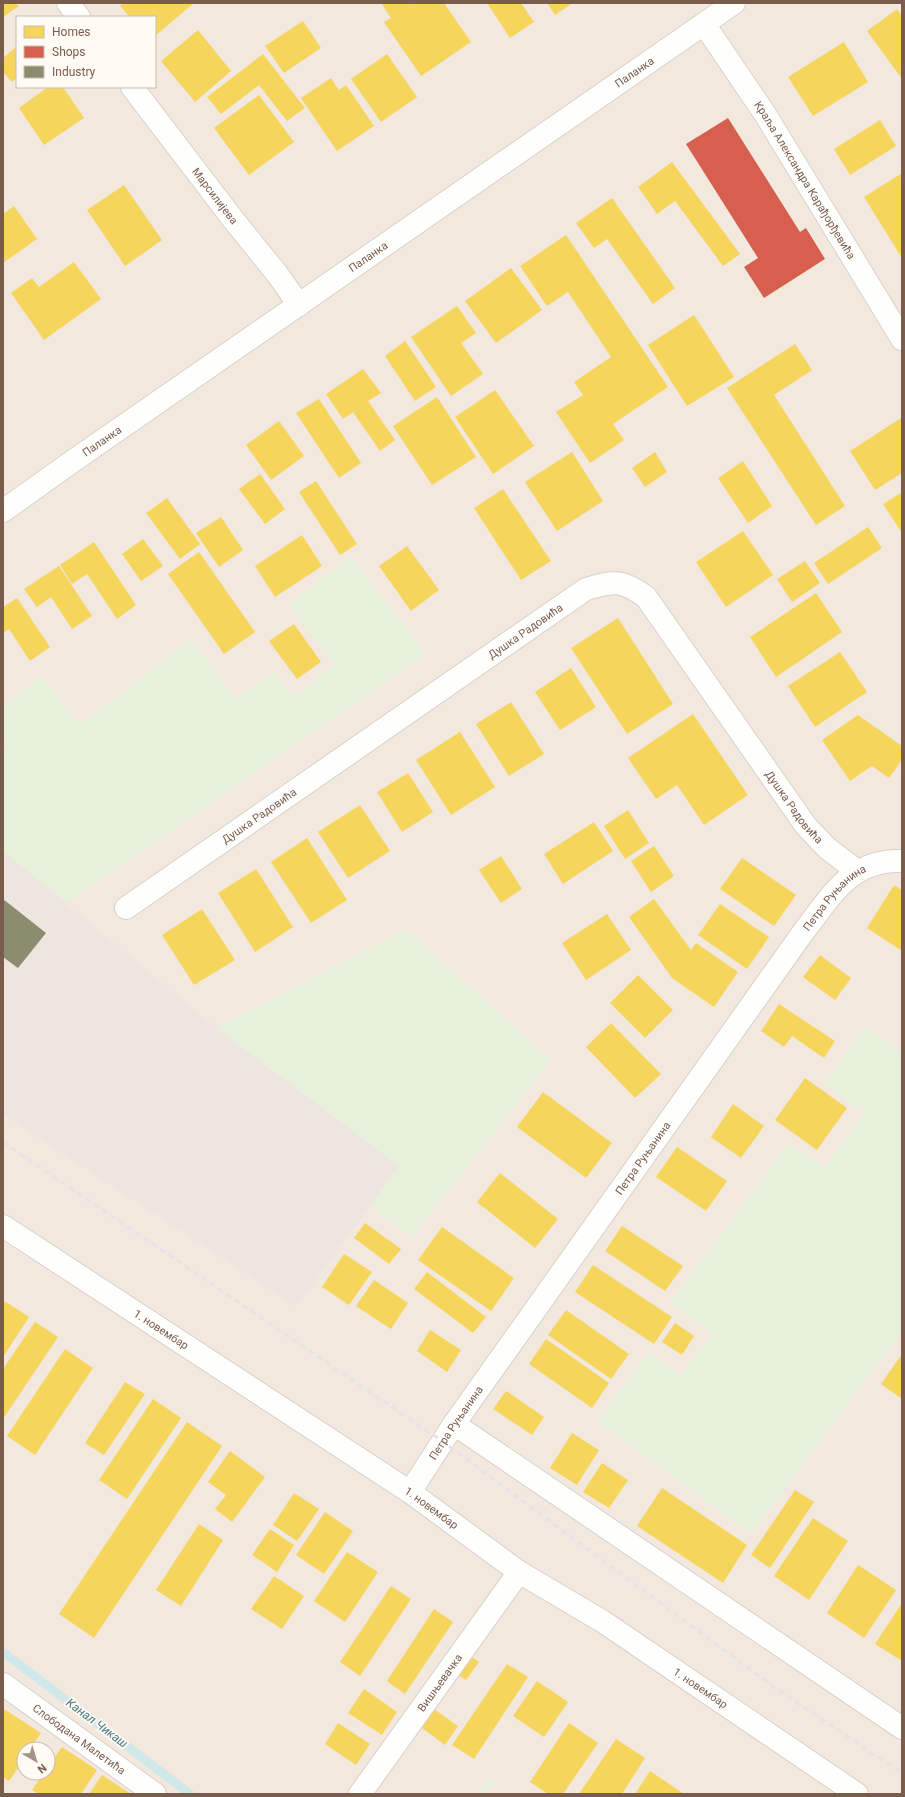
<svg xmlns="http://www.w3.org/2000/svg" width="905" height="1797" font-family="Roboto,sans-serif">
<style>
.residential{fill:#f2e8de;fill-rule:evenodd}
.industrial{fill:#ede5e0}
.green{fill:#e7f0db}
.homes{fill:#f6d55c}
.shops{fill:#d6604d}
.industry{fill:#8c8c6e}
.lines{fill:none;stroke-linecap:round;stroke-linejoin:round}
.stream{stroke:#d0e8ea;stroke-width:9}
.street-casing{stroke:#d7d1cb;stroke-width:24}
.secondary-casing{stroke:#d9d2cb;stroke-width:24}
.street{stroke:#fefefd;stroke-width:22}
.secondary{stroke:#fefefd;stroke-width:22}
.rail{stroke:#e6e3e7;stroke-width:3;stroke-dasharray:6 4;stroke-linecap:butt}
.labels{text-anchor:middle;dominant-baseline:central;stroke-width:4;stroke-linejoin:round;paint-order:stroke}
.street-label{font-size:11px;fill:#7a5c4d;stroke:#fffaf3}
.water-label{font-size:12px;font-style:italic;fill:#437c86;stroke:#fffaf3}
</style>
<rect width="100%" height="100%" fill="#f9f5f0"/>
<path class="residential" d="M 3,3 L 902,3 L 902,1794 L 3,1794 ZM 17,17 L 155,17 L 155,87 L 17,87 ZM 24,1749 L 48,1749 L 48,1773 L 24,1773 Z"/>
<path class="industrial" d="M 3,851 L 216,1028 L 399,1166 L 296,1307 L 3,1114 Z"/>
<g class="green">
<path d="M 351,556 L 426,654 L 67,903 L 3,851 L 3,751 L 8,746 L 3,739 L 3,707 L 42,676 L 80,725 L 191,639 L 237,699 L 274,671 L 294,697 L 335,665 L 288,604 Z"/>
<path d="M 406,929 L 551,1060 L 412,1237 L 370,1206 L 399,1166 L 216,1028 Z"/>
<path d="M 866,1026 L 902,1053 L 902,1331 L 751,1534 L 597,1421 L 648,1352 L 681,1376 L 712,1333 L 670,1302 L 789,1143 L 824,1168 L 864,1113 L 824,1083 Z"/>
<path d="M 488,1779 L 494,1783 L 487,1794 L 478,1794 Z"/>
</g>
<g class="homes">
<path d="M 3,3 L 16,3 L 19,6 L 3,17 Z"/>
<path d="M 124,3 L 192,3 L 193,4 L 155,36 L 155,17 L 130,17 L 120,6 Z"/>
<path d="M 381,3 L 409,3 L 410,5 L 412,3 L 444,3 L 471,42 L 421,76 L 384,22 L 391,18 Z"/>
<path d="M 487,3 L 521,3 L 534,22 L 510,38 Z"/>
<path d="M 547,3 L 573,3 L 555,15 Z"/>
<path d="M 897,9 L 902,16 L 902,79 L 867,31 Z"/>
<path d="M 303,21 L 321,48 L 284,73 L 265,46 Z"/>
<path d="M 198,30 L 231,71 L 195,102 L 161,61 Z"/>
<path d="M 844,42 L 868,82 L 813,116 L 788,77 Z"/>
<path d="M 17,46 L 17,78 L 12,82 L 3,72 L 3,58 Z"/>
<path d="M 263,54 L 305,108 L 287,121 L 259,85 L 221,114 L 207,97 Z"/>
<path d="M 387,54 L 417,97 L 381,122 L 351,79 Z"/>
<path d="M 331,78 L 339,90 L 346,85 L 374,126 L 337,151 L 301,98 Z"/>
<path d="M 48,87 L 63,87 L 84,118 L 44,145 L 19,108 Z"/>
<path d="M 259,95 L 294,142 L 249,175 L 214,128 Z"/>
<path d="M 880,120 L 896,146 L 850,175 L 834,149 Z"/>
<path d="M 672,162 L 740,254 L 723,266 L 675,201 L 657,214 L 638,187 Z"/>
<path d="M 902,173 L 902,258 L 864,197 Z"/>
<path d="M 124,185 L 162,240 L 125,266 L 87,210 Z"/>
<path d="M 612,198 L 675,288 L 653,304 L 607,239 L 594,248 L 576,223 Z"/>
<path d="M 14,206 L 37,239 L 3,263 L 3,214 Z"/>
<path d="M 566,235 L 668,387 L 613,424 L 624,440 L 590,463 L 556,412 L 583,395 L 574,382 L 611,357 L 568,292 L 547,306 L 520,266 Z"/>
<path d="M 74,262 L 101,299 L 44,340 L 11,293 L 32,278 L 39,287 Z"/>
<path d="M 511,268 L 542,310 L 496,343 L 465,301 Z"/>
<path d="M 457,306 L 476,333 L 461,343 L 483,374 L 451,396 L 411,337 Z"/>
<path d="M 694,315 L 734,377 L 687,406 L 648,345 Z"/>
<path d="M 405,341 L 436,387 L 415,401 L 385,356 Z"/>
<path d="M 795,344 L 812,370 L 774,395 L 845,506 L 816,525 L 727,388 Z"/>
<path d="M 363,369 L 381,393 L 368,401 L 395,440 L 380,451 L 353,412 L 343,419 L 326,394 Z"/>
<path d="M 495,390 L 534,446 L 493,474 L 455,417 Z"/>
<path d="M 437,397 L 476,457 L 432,485 L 393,426 Z"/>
<path d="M 319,399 L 361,463 L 339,478 L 296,413 Z"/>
<path d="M 901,418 L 902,473 L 875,490 L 850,451 Z"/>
<path d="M 279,421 L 304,456 L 271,480 L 246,445 Z"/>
<path d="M 572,452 L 603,501 L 557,531 L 525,482 Z"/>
<path d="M 655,452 L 667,472 L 645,487 L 632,468 Z"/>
<path d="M 743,461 L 772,506 L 748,523 L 718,478 Z"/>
<path d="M 260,474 L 285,509 L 265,524 L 239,489 Z"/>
<path d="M 316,481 L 357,544 L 340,555 L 299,492 Z"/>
<path d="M 503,489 L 551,561 L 521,580 L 474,508 Z"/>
<path d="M 902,492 L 902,533 L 883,504 Z"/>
<path d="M 167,498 L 200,544 L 180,559 L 146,513 Z"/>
<path d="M 221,517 L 243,550 L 219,567 L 196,533 Z"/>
<path d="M 868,527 L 882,548 L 828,584 L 814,563 Z"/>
<path d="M 743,531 L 773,575 L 726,607 L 696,562 Z"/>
<path d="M 302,535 L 322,566 L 275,597 L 255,566 Z"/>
<path d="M 143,539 L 163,566 L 141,581 L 122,554 Z"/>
<path d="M 94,542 L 136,605 L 117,619 L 87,574 L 72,584 L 60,565 Z"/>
<path d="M 407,546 L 439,590 L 411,611 L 379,566 Z"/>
<path d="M 199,552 L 255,632 L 224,654 L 168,574 Z"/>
<path d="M 805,561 L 820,583 L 792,602 L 777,579 Z"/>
<path d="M 59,566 L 92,616 L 72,629 L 51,597 L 37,607 L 24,589 Z"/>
<path d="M 816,593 L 842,632 L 776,677 L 750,637 Z"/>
<path d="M 17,598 L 50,647 L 30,661 L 9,629 L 3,633 L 3,607 Z"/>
<path d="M 618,618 L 673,704 L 627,734 L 571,648 Z"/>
<path d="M 294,624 L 321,662 L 297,679 L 269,641 Z"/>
<path d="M 840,652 L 867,692 L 815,727 L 788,686 Z"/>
<path d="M 571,668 L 596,707 L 560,730 L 535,692 Z"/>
<path d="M 511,702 L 544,754 L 509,776 L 476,724 Z"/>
<path d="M 693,714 L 748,795 L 704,825 L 677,785 L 656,799 L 628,758 Z"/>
<path d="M 858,715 L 902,746 L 902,760 L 889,778 L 872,766 L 850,781 L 822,740 Z"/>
<path d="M 460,732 L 495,787 L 451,815 L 416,760 Z"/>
<path d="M 408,773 L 433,812 L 402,832 L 377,792 Z"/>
<path d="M 360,805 L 390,851 L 348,878 L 318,832 Z"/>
<path d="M 628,810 L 649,843 L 625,859 L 604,826 Z"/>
<path d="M 594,822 L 613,851 L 563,884 L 544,854 Z"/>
<path d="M 307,838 L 347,900 L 311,923 L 271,862 Z"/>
<path d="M 654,846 L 674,876 L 651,892 L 631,861 Z"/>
<path d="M 501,856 L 522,889 L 501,903 L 479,870 Z"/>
<path d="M 742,858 L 796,895 L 774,926 L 720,889 Z"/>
<path d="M 256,869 L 293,927 L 255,952 L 218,893 Z"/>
<path d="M 894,885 L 902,890 L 902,951 L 867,928 Z"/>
<path d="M 654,899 L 691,950 L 696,943 L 738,972 L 714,1007 L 672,978 L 629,917 Z"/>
<path d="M 720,904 L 769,937 L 747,969 L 698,935 Z"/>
<path d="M 202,909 L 235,960 L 194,985 L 162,935 Z"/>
<path d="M 607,914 L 631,950 L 586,980 L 562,943 Z"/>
<path d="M 820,955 L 851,978 L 835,1000 L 803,977 Z"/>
<path d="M 638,975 L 673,1010 L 645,1038 L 610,1003 Z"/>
<path d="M 779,1004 L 835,1041 L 824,1058 L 792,1036 L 784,1047 L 761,1031 Z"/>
<path d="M 611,1023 L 661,1074 L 635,1098 L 586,1047 Z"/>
<path d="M 805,1078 L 847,1108 L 817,1150 L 775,1120 Z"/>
<path d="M 543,1092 L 612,1143 L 586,1178 L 517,1127 Z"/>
<path d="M 733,1104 L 764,1126 L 741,1158 L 711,1137 Z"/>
<path d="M 677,1147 L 727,1181 L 706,1211 L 656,1177 Z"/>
<path d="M 500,1173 L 558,1219 L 535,1248 L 477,1202 Z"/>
<path d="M 365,1223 L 401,1249 L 389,1264 L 354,1238 Z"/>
<path d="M 622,1226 L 683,1266 L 665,1291 L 605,1251 Z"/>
<path d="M 442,1227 L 514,1278 L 491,1311 L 418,1260 Z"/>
<path d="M 344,1254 L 372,1272 L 349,1305 L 322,1287 Z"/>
<path d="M 593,1265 L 672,1317 L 654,1344 L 575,1292 Z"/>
<path d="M 427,1272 L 486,1317 L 473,1333 L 414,1289 Z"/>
<path d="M 374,1280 L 408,1303 L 391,1329 L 356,1306 Z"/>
<path d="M 3,1300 L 29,1317 L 3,1357 Z"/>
<path d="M 566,1310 L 629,1354 L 611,1379 L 548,1335 Z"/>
<path d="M 35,1322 L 58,1337 L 3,1419 L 3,1369 Z"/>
<path d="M 675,1323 L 694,1336 L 682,1355 L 662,1342 Z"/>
<path d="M 430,1330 L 461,1350 L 447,1372 L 417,1351 Z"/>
<path d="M 546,1339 L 609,1383 L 592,1408 L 529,1364 Z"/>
<path d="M 65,1349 L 93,1368 L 35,1455 L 7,1436 Z"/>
<path d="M 902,1354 L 902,1399 L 881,1384 Z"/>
<path d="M 125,1382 L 145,1394 L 104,1455 L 85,1443 Z"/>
<path d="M 506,1391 L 544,1417 L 532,1435 L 493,1409 Z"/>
<path d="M 153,1399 L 181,1418 L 127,1499 L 99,1480 Z"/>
<path d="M 187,1422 L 222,1446 L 94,1638 L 59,1614 Z"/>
<path d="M 572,1433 L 599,1450 L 577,1485 L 550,1468 Z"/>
<path d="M 230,1451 L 265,1477 L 232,1522 L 215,1509 L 226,1495 L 208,1482 Z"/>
<path d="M 602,1463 L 628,1480 L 609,1508 L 583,1492 Z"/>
<path d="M 662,1488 L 747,1545 L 723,1583 L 637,1526 Z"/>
<path d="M 795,1490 L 814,1502 L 770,1568 L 751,1555 Z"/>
<path d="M 294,1493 L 319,1509 L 297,1541 L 273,1525 Z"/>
<path d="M 325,1512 L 353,1531 L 324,1574 L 296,1555 Z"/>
<path d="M 813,1518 L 848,1541 L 809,1600 L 774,1576 Z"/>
<path d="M 199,1524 L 223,1540 L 181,1606 L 156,1590 Z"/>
<path d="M 270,1529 L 294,1545 L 277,1572 L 252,1555 Z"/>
<path d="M 347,1552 L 378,1572 L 345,1622 L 314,1601 Z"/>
<path d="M 858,1565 L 896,1590 L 864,1638 L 827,1613 Z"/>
<path d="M 274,1576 L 304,1596 L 282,1629 L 251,1609 Z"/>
<path d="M 391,1586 L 411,1599 L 360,1676 L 340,1662 Z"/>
<path d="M 902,1603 L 902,1661 L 875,1644 Z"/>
<path d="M 434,1609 L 453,1622 L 405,1694 L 387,1681 Z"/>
<path d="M 468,1654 L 479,1662 L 466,1680 L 455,1673 Z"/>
<path d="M 507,1664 L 528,1677 L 474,1759 L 452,1745 Z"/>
<path d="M 537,1681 L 568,1702 L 544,1737 L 513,1716 Z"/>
<path d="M 364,1689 L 397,1712 L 382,1735 L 348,1713 Z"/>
<path d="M 431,1707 L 458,1726 L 445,1745 L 418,1725 Z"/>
<path d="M 4,1709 L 41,1733 L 30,1749 L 24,1749 L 24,1759 L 9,1781 L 3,1777 Z"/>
<path d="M 338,1723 L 370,1744 L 356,1765 L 325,1744 Z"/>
<path d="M 569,1723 L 598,1743 L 563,1794 L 548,1794 L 530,1782 Z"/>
<path d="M 616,1739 L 645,1758 L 622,1794 L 579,1794 Z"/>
<path d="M 62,1747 L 97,1770 L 81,1794 L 38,1794 L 32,1790 L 44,1773 L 48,1773 L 48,1767 Z"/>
<path d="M 650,1771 L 684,1794 L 635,1794 Z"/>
<path d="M 102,1775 L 131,1794 L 89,1794 Z"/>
</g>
<path class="shops" d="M 728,118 L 800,232 L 806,228 L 825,259 L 764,298 L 744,267 L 758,258 L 686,144 Z"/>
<path class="industry" d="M 3,899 L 46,933 L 18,968 L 3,957 Z"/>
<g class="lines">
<path class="stream" d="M 3,1652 L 190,1794"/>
<defs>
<g id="street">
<path d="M 68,3 L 79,17"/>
<path id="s1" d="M 132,87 L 232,218 L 278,275 L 299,305"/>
<path id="s2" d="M 126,908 L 586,589 C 614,581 621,579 646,597 L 806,826 L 827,848 L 857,871"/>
<path id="s3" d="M 3,1226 L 410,1492 L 519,1572 L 602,1621 L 857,1794"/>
<path d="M 454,1424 L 902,1728"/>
<path id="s4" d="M 410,1492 L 454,1424 L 804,931 C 832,895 851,859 902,861"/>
<path id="s5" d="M 3,1684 L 155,1794"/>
<path id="s6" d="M 360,1794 L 519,1572"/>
</g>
<g id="secondary">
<path id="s7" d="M 704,24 L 765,114 L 902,339"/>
<path id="s8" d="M 3,511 L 73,461 L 734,3"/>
</g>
</defs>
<use href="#street" class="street-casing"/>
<use href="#secondary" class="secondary-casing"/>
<use href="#street" class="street"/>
<use href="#secondary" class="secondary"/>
<path class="rail" d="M 3,1142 L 442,1441 L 775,1688 L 902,1773"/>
</g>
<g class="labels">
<g class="street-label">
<text stroke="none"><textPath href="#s8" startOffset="769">Паланка</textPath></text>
<text stroke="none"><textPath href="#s7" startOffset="186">Краља Александра Карађорђевића</textPath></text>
<text stroke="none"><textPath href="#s1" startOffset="137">Марсилијева</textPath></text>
<text stroke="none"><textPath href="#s8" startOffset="445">Паланка</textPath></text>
<text stroke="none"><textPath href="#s8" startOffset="121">Паланка</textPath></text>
<text stroke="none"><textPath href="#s2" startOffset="486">Душка Радовића</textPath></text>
<text stroke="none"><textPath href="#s2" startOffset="881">Душка Радовића</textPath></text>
<text stroke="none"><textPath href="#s2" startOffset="162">Душка Радовића</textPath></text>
<text stroke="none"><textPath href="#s4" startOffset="731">Петра Руњанина</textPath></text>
<text stroke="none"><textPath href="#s4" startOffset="407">Петра Руњанина</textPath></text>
<text stroke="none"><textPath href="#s3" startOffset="189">1. новембар</textPath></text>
<text stroke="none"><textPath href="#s4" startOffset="83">Петра Руњанина</textPath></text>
<text stroke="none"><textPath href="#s3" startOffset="513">1. новембар</textPath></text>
<text stroke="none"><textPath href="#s6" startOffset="137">Вишњевачка</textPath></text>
<text stroke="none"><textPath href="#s3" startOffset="837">1. новембар</textPath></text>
<text stroke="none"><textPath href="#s5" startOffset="94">Слободана Малетића</textPath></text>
</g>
<g class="water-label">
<text transform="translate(97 1723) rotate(37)">Канал Чикаш</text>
</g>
</g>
<rect width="905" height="1797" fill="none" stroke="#7a5c4d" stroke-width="8"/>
<rect x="16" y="16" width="140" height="72" fill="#fffaf3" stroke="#cabbb1"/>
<rect x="24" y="26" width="20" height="12" fill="#f6d55c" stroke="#cabbb1"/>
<text x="52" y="36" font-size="12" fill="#7a5c4d">Homes</text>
<rect x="24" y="46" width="20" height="12" fill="#d6604d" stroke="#cabbb1"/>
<text x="52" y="56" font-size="12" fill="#7a5c4d">Shops</text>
<rect x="24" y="66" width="20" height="12" fill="#8c8c6e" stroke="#cabbb1"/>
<text x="52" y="76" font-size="12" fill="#7a5c4d">Industry</text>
<g transform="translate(36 1761) rotate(142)"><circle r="19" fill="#fffaf3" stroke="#cabbb1"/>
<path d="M0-3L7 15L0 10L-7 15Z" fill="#a69286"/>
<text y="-6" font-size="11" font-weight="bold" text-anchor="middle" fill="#7a5c4d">N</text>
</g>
</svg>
